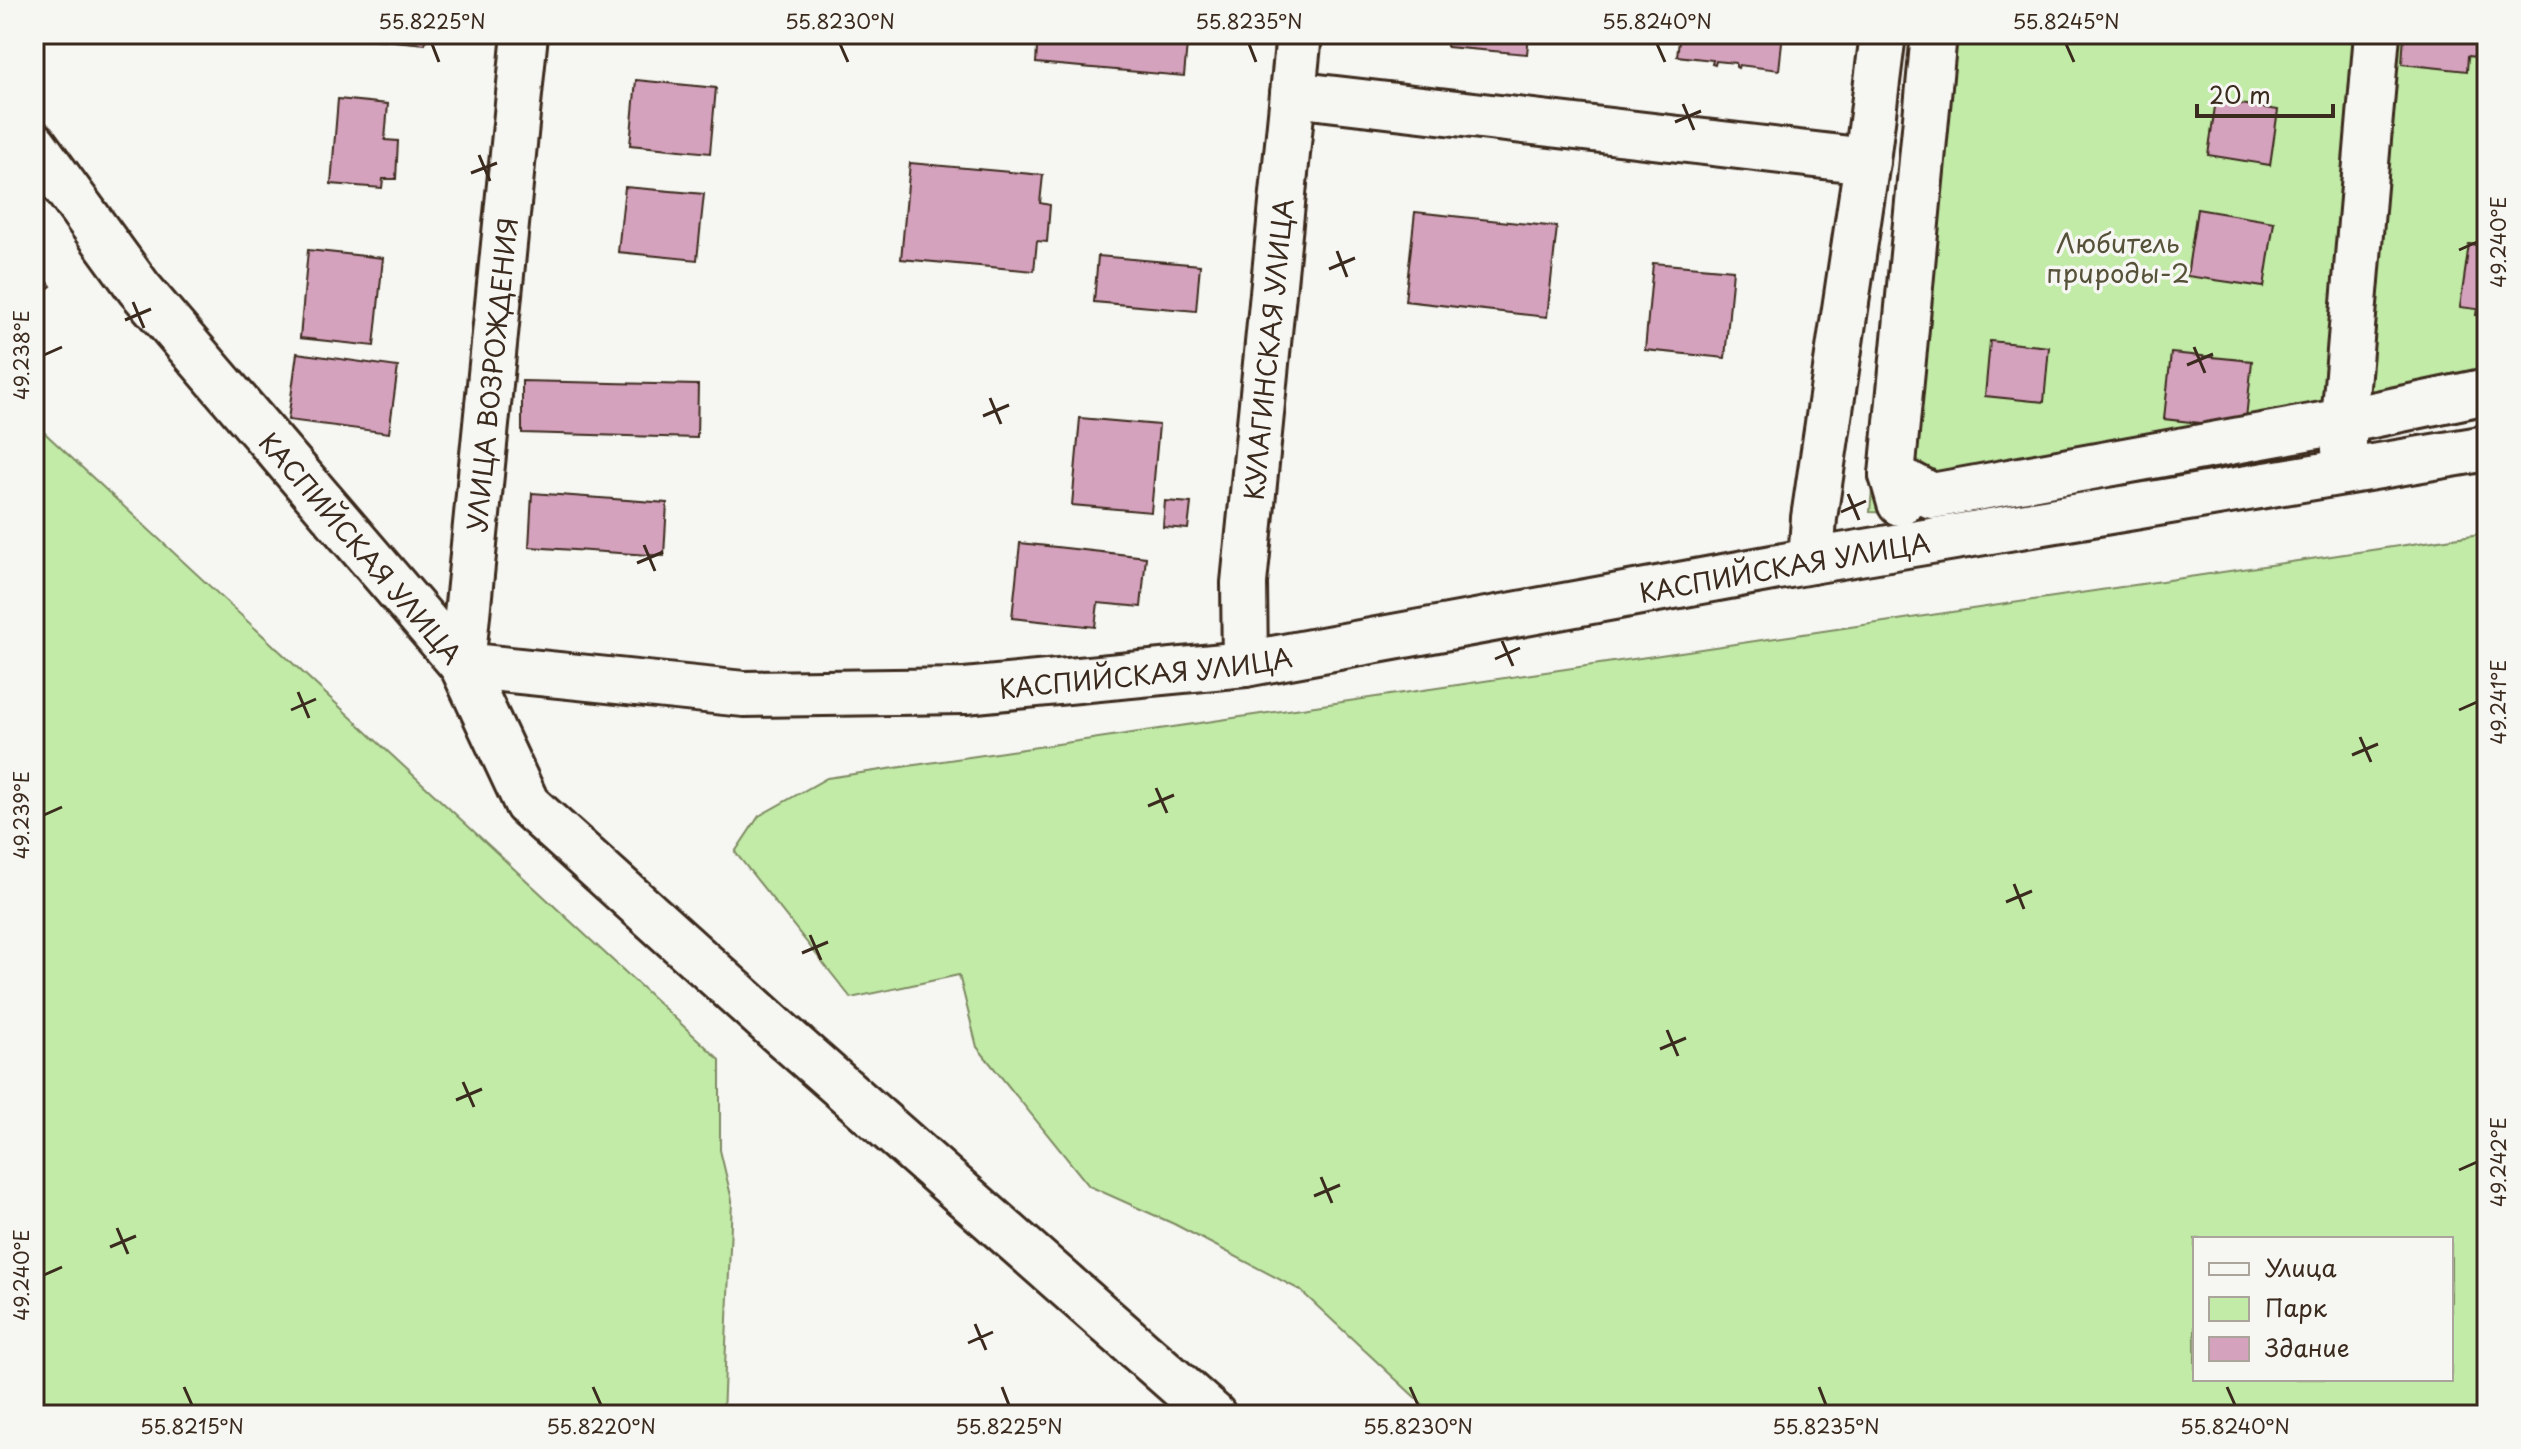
<svg xmlns="http://www.w3.org/2000/svg" width="2521" height="1449" font-family="'Playpen Sans',sans-serif">
<style>
.green{fill:#c1eba7;stroke:#7e8a62;stroke-width:2;fill-rule:evenodd}
.building{fill:#d5a2bd;stroke:#3b2a1e;stroke-width:2}
.lines{fill:none;stroke-linecap:round;stroke-linejoin:round}
.minor-casing{stroke:#3b2a1e;stroke-width:50}
.minor{stroke:#f6f6f2;stroke-width:44}
.ticks{fill:none;stroke:#3b2a1e;stroke-width:3}
.labels{text-anchor:middle;dominant-baseline:central;stroke-width:7;stroke-linejoin:round;paint-order:stroke}
.park-label{font-size:26px;fill:#565139;stroke:#f6f6f2}
.street-label{font-size:26px;fill:#3b2a1e;stroke:#f6f6f2}
.neatline{fill:none;stroke:#3b2a1e;stroke-width:3}
.ticks-label{font-size:20px;text-anchor:middle;fill:#3b2a1e}
</style>
<rect width="100%" height="100%" fill="#f6f6f2"/>
<filter id="ink" filterUnits="userSpaceOnUse"><feTurbulence type="fractalNoise" baseFrequency=".0125" numOctaves="2"/><feDisplacementMap in="SourceGraphic" scale="16" xChannelSelector="R" yChannelSelector="G"/><feConvolveMatrix kernelMatrix="1 2 1 2 8 2 1 2 1" color-interpolation-filters="sRGB"/></filter>
<g filter="url(#ink)">
<g class="green">
<path d="M 1914,34 L 2487,34 L 2487,416 L 2159,477 L 1903,513 L 1870,512 Z"/>
<path d="M 34,423 L 720,1060 L 720,1150 L 732,1200 L 723,1415 L 34,1415 Z"/>
<path d="M 2487,533 L 2487,1415 L 1434,1415 L 1300,1290 L 1174,1224 L 1089,1186 L 977,1047 L 959,975 L 851,998 L 735,852 L 759,816 L 827,778 ZM 2195,1239 L 2451,1239 L 2451,1379 L 2195,1379 Z"/>
</g>
<g class="building">
<path d="M 318,34 L 426,34 L 425,44 Z"/>
<path d="M 1038,34 L 1188,34 L 1184,76 L 1036,63 Z"/>
<path d="M 1448,34 L 1529,34 L 1527,54 L 1447,47 Z"/>
<path d="M 1680,34 L 1783,34 L 1779,70 L 1739,65 L 1738,68 L 1736,67 L 1736,63 L 1716,61 L 1715,65 L 1712,64 L 1713,60 L 1677,56 Z"/>
<path d="M 2404,34 L 2485,34 L 2483,58 L 2468,56 L 2467,71 L 2402,64 Z"/>
<path d="M 636,80 L 716,88 L 710,153 L 630,145 Z"/>
<path d="M 338,99 L 388,104 L 385,140 L 398,141 L 396,179 L 383,179 L 382,188 L 331,184 Z"/>
<path d="M 2216,100 L 2278,110 L 2270,165 L 2208,155 Z"/>
<path d="M 910,163 L 1043,175 L 1040,203 L 1050,205 L 1047,242 L 1037,241 L 1034,271 L 901,259 Z"/>
<path d="M 625,187 L 704,194 L 697,260 L 618,252 Z"/>
<path d="M 2197,209 L 2274,222 L 2264,287 L 2187,276 Z"/>
<path d="M 1415,212 L 1557,227 L 1547,317 L 1405,301 Z"/>
<path d="M 2469,244 L 2487,246 L 2487,316 L 2476,315 L 2477,309 L 2460,307 Z"/>
<path d="M 308,250 L 383,258 L 374,346 L 300,338 Z"/>
<path d="M 1098,256 L 1200,265 L 1196,311 L 1094,302 Z"/>
<path d="M 1653,263 L 1733,270 L 1725,358 L 1645,350 Z"/>
<path d="M 34,264 L 51,286 L 34,299 Z"/>
<path d="M 1990,341 L 2049,347 L 2044,402 L 1985,396 Z"/>
<path d="M 297,353 L 398,367 L 389,433 L 288,420 Z"/>
<path d="M 2171,353 L 2252,361 L 2245,428 L 2164,419 Z"/>
<path d="M 522,381 L 698,385 L 697,438 L 522,433 Z"/>
<path d="M 1080,418 L 1159,425 L 1151,512 L 1072,505 Z"/>
<path d="M 532,493 L 667,503 L 664,556 L 529,547 Z"/>
<path d="M 1165,501 L 1191,503 L 1188,529 L 1163,527 Z"/>
<path d="M 1020,543 L 1146,557 L 1141,607 L 1098,603 L 1095,627 L 1012,618 Z"/>
</g>
<g class="lines">
<defs>
<g id="minor">
<path d="M 1293,94 L 1867,161"/>
<path id="s1" d="M 34,144 L 139,288 L 462,665 L 527,804 L 777,1030 L 1213,1415"/>
<path d="M 2344,450 L 2344,421 L 2377,34"/>
<path d="M 1892,475 L 1932,496 L 2344,421 L 2487,391"/>
<path d="M 1900,503 L 1892,475 L 1934,34"/>
<path d="M 1811,561 L 1814,518 L 1867,161 L 1883,34"/>
<path id="s2" d="M 1245,664 L 1244,583 L 1299,34"/>
<path id="s3" d="M 462,665 L 744,694 L 965,691 L 1245,664 L 1811,561 L 2487,448"/>
<path id="s4" d="M 462,665 L 525,34"/>
</g>
</defs>
<use href="#minor" class="minor-casing"/>
<use href="#minor" class="minor"/>
</g>
</g>
<path class="ticks" d="M 432,44 L 439,62M 840,44 L 848,62M 1249,44 L 1256,62M 1657,44 L 1665,62M 2066,44 L 2074,62M 1683,104 L 1694,130M 1675,122 L 1701,111M 479,155 L 490,181M 471,173 L 497,163M 2459,250 L 2477,242M 1337,251 L 1347,277M 1329,269 L 1355,258M 133,302 L 144,328M 125,320 L 151,309M 2194,347 L 2205,373M 44,355 L 62,347M 2187,365 L 2213,354M 990,398 L 1001,424M 983,416 L 1009,405M 1848,494 L 1859,520M 1841,512 L 1866,501M 644,545 L 655,571M 637,563 L 663,552M 1502,641 L 1513,666M 1495,659 L 1520,648M 298,692 L 309,718M 291,710 L 316,699M 2459,710 L 2477,702M 2360,737 L 2371,762M 2352,755 L 2378,744M 1156,788 L 1167,813M 1148,806 L 1174,795M 44,815 L 62,807M 2014,884 L 2024,909M 2006,902 L 2032,891M 810,935 L 821,960M 802,953 L 828,942M 1667,1030 L 1678,1056M 1660,1049 L 1686,1038M 463,1082 L 474,1107M 456,1100 L 482,1089M 2459,1170 L 2477,1162M 1321,1177 L 1332,1203M 1314,1196 L 1340,1185M 117,1228 L 128,1254M 110,1247 L 136,1236M 44,1275 L 62,1267M 975,1324 L 986,1350M 968,1343 L 993,1332M 184,1387 L 192,1405M 593,1387 L 601,1405M 1002,1387 L 1009,1405M 1410,1387 L 1418,1405M 1819,1387 L 1826,1405M 2227,1387 L 2235,1405"/>
<g class="labels">
<g class="park-label">
<text x="2118" y="242">Любитель<tspan x="2118" dy="30">природы-2</tspan></text>
</g>
<g class="street-label">
<text stroke="none"><textPath href="#s2" startOffset="316">КУЛАГИНСКАЯ УЛИЦА</textPath></text>
<text stroke="none"><textPath href="#s4" startOffset="292">УЛИЦА ВОЗРОЖДЕНИЯ</textPath></text>
<text stroke="none"><textPath href="#s1" startOffset="520">КАСПИЙСКАЯ УЛИЦА</textPath></text>
<text stroke="none"><textPath href="#s3" startOffset="1334">КАСПИЙСКАЯ УЛИЦА</textPath></text>
<text stroke="none"><textPath href="#s3" startOffset="686">КАСПИЙСКАЯ УЛИЦА</textPath></text>
</g>
</g>
<rect width="2521" height="1449" fill="none" stroke="#f6f6f2" stroke-width="88"/>
<rect x="2193" y="1237" width="260" height="144" fill="#f6f6f2" stroke="#aba49d" stroke-width="2"/>
<rect x="2209" y="1263" width="40" height="12" fill="#f6f6f2" stroke="#aba49d" stroke-width="2"/>
<text x="2265" y="1277" font-size="24" fill="#3b2a1e">Улица</text>
<rect x="2209" y="1297" width="40" height="24" fill="#c1eba7" stroke="#aba49d" stroke-width="2"/>
<text x="2265" y="1317" font-size="24" fill="#3b2a1e">Парк</text>
<rect x="2209" y="1337" width="40" height="24" fill="#d5a2bd" stroke="#aba49d" stroke-width="2"/>
<text x="2265" y="1357" font-size="24" fill="#3b2a1e">Здание</text>
<path d="M2197 104v12h136v-12" fill="none" stroke="#3b2a1e" stroke-width="4"/>
<text x="2209" y="104" font-size="24" fill="#3b2a1e" stroke="#f6f6f2" stroke-width="6" paint-order="stroke">20 m</text>
<rect x="44" y="44" width="2433" height="1361" class="neatline"/>
<g class="ticks-label">
<text x="432" y="29">55.8225°N</text>
<text x="840" y="29">55.8230°N</text>
<text x="1249" y="29">55.8235°N</text>
<text x="1657" y="29">55.8240°N</text>
<text x="2066" y="29">55.8245°N</text>
<text transform="translate(2499 242) rotate(-90)" y="7">49.240°E</text>
<text transform="translate(22 355) rotate(-90)" y="7">49.238°E</text>
<text transform="translate(2499 702) rotate(-90)" y="7">49.241°E</text>
<text transform="translate(22 815) rotate(-90)" y="7">49.239°E</text>
<text transform="translate(2499 1162) rotate(-90)" y="7">49.242°E</text>
<text transform="translate(22 1275) rotate(-90)" y="7">49.240°E</text>
<text x="192" y="1434">55.8215°N</text>
<text x="601" y="1434">55.8220°N</text>
<text x="1009" y="1434">55.8225°N</text>
<text x="1418" y="1434">55.8230°N</text>
<text x="1826" y="1434">55.8235°N</text>
<text x="2235" y="1434">55.8240°N</text>
</g>
</svg>
